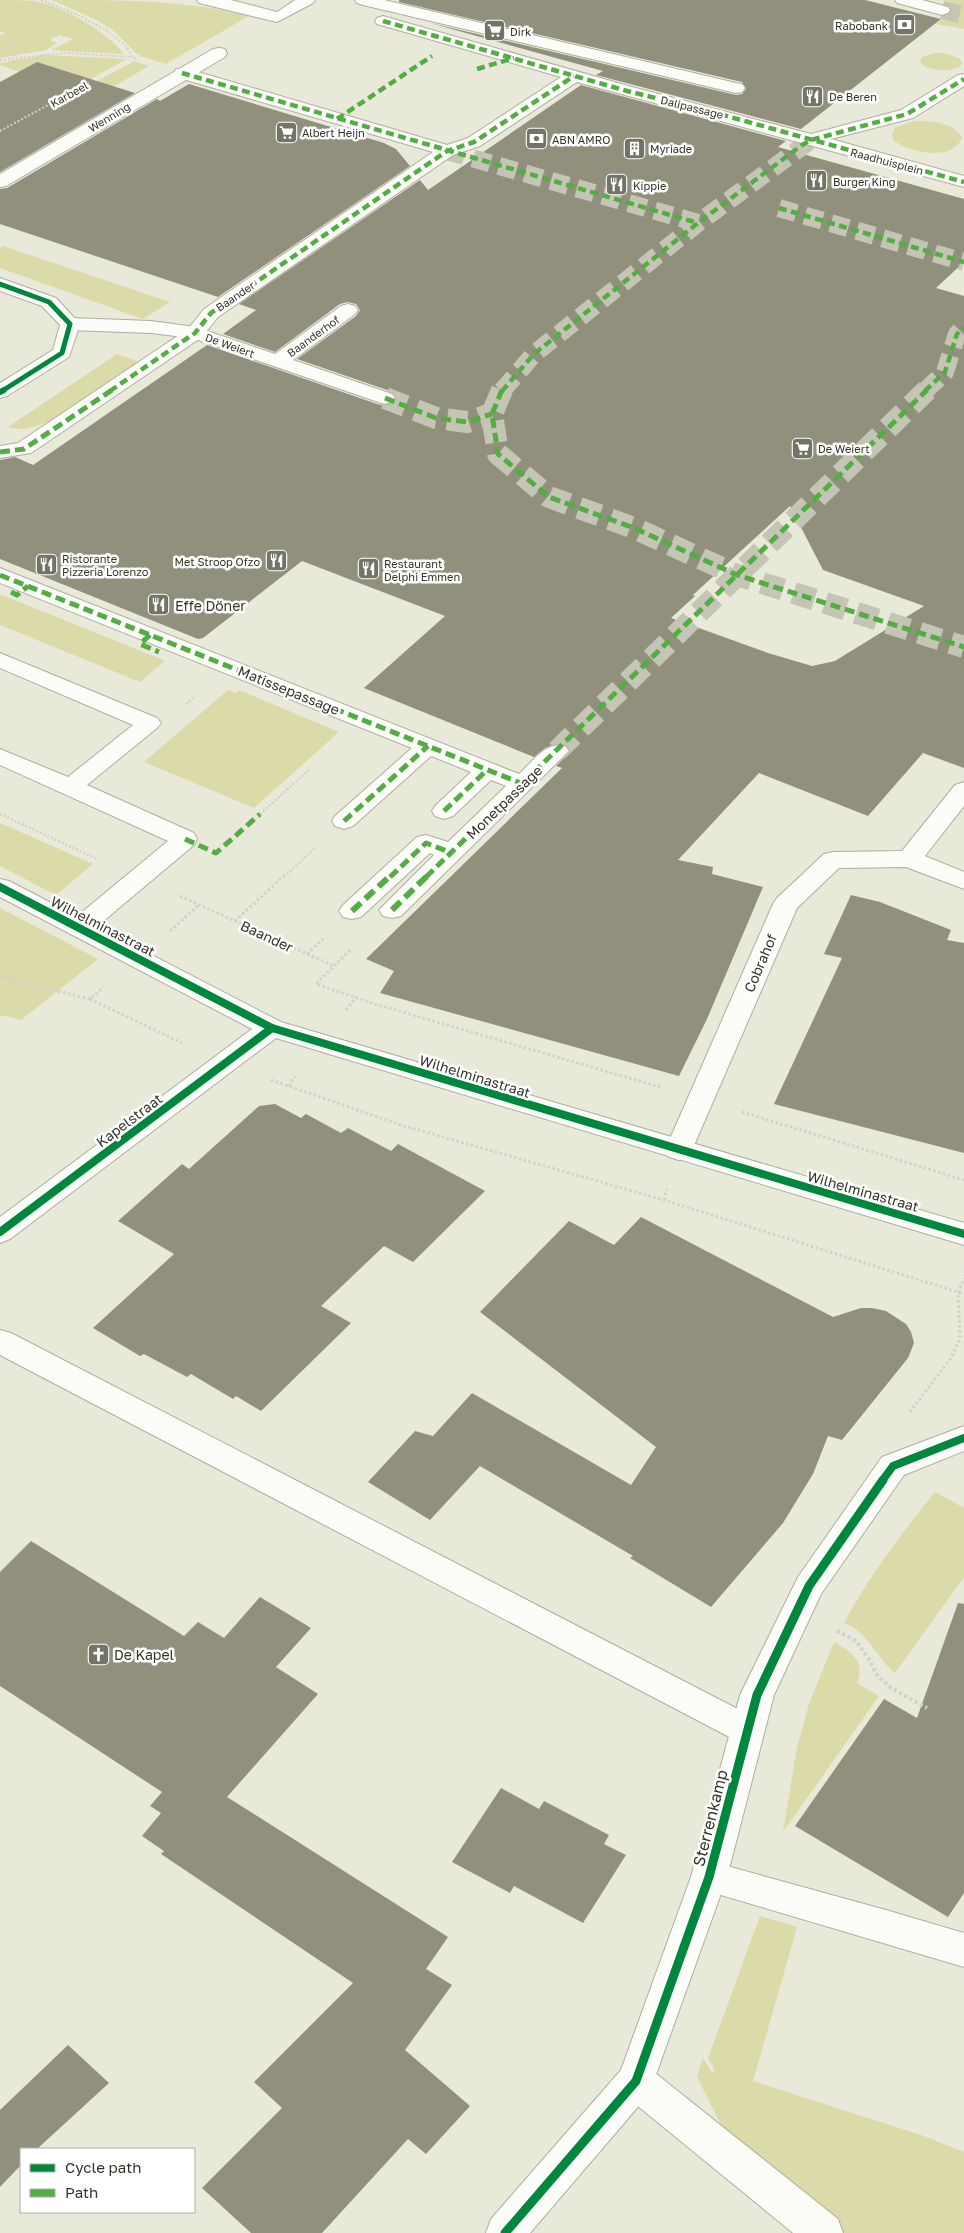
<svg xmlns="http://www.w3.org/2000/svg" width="964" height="2233" font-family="'Golos Text',sans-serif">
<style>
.green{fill:#dbdaa9}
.building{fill:#91907d;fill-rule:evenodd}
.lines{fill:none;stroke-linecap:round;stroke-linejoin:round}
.street-tunnel-far1{stroke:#c5c5b6;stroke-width:18;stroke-dasharray:18 9;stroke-linecap:butt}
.street-tunnel{stroke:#c5c5b6;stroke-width:22;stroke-dasharray:22 11;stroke-linecap:butt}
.secondary-tunnel{stroke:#c5c5b6;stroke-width:18;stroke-dasharray:18 9;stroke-linecap:butt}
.lane-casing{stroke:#aeaea1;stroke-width:2}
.street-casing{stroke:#aeaea1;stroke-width:2}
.secondary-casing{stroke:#aeaea1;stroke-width:2}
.path-far3{stroke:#d1d1cd;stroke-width:2;stroke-dasharray:2 2;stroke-linecap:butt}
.path-far2{stroke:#d1d1cd;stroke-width:2.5;stroke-dasharray:2 2;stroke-linecap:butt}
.path-far1{stroke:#d1d1cd;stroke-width:3;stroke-dasharray:2.5 2.5;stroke-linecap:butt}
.path{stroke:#d1d1cd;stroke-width:4;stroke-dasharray:3 3;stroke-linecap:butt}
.lane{fill:#fcfcf9;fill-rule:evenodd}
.street{fill:#fcfcf9;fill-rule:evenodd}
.secondary{fill:#fcfcf9;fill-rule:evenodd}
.quiet-far2{stroke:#54ac44;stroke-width:4.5;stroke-dasharray:8 4.5;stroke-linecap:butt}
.quiet-far1{stroke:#54ac44;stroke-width:5;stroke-dasharray:10 5;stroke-linecap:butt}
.quiet{stroke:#54ac44;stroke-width:6;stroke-dasharray:12 6;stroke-linecap:butt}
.cycleway-far3-casing{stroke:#fff;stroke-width:7}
.cycleway-far2-casing{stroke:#fff;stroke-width:9}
.cycleway-far1-casing{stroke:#fff;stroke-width:11}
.cycleway-casing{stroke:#fff;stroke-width:12}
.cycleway-far3{stroke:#00873e;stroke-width:5}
.cycleway-far2{stroke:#00873e;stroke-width:6}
.cycleway-far1{stroke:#00873e;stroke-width:8}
.cycleway{stroke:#00873e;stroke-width:9}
.labels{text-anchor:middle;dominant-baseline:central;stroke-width:5;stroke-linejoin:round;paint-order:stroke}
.far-poi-label{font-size:11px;fill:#343428;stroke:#fff;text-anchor:start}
.far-street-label{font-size:11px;fill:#343428;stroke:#fff}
.poi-label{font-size:14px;fill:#343428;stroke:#fff;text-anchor:start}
.street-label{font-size:14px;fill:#343428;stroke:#fff}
.near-street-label{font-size:16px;fill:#343428;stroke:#fff}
</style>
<rect width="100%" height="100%" fill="#e9e9d9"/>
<g class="green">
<path d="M 0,0 C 11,0 24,0 35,1 C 66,8 104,30 124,54 L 51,50 L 74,39 L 59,35 L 49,40 L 57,43 L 46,50 L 0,58 L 0,36 L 5,33 L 0,31 Z"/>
<path d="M 52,0 C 117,0 187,0 249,16 L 166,64 L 143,57 L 137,54 L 114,31 L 99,21 Z"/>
<path d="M 941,0 L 964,0 L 964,29 L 936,24 L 960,5 Z"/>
<path d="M 935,53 L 945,53 L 960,59 L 962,64 L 959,67 C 947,72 934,71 922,65 L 920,61 L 922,57 Z"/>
<path d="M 44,55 L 127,59 L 0,128 L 38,95 L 75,74 L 37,62 L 19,72 L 0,65 L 0,63 Z"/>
<path d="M 134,61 L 149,66 L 20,141 L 0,134 Z"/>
<path d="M 914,121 C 931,121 953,121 962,138 C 952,162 909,153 893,140 L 892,133 L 895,128 Z"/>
<path d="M 3,246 L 170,302 L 143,319 L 0,268 L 0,248 Z"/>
<path d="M 117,354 L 142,363 C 113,382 43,440 8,427 Z"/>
<path d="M 0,594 L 165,661 L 140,682 L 0,625 Z"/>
<path d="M 228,690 L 236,693 L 239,690 L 339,732 L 254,808 L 144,762 Z"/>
<path d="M 0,823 L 93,864 L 56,895 L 0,866 Z"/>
<path d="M 0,908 L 98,959 L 21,1020 L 0,1015 Z"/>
<path d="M 935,1492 L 964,1508 L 964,1577 L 895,1673 C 876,1657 869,1633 844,1623 C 869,1576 902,1533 935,1492 Z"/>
<path d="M 834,1642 C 851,1651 866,1662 857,1683 L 879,1696 L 783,1832 L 797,1747 L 809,1704 Z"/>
<path d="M 760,1916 L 797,1927 L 753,2081 L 921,2135 L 964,2152 L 964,2233 L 842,2233 L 725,2133 L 697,2077 L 703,2057 L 711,2072 L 715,2071 L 708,2058 Z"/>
</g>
<g class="building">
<path d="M 399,0 L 865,0 L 941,19 L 801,129 L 596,75 L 603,71 L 430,23 L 736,95 L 742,94 L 746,89 L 742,82 L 399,2 Z"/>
<path d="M 37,62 L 135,93 L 0,172 L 0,82 Z"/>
<path d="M 189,84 L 384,143 L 396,149 L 410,166 L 218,297 L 0,224 L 0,189 L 7,188 L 157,99 L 160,101 Z"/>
<path d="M 581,85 L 786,141 L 778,147 L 964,199 L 964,262 L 936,288 L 964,296 L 964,768 L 923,753 L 868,816 L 759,773 L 678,860 L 713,867 L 712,874 L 763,887 L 707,1019 L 679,1076 L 380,993 L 394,971 L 366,959 L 562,768 L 556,766 L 571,751 L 566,745 L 558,743 L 545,748 L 534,757 L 364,688 L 445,616 L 302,561 L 203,638 L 198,639 L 0,559 L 0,460 L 15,457 L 33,465 L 207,345 L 377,404 L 386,406 L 394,403 L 397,398 L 393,392 L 297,359 L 356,316 L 360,310 L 356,304 L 347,302 L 340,304 L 275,352 L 223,334 L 256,310 L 239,304 L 420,180 L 428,190 ZM 790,506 L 823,570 L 924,606 L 835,661 L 812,666 L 768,653 L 671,618 L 695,596 L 693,595 Z"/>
<path d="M 851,895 L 880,902 L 951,930 L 947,940 L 964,943 L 964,1153 L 774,1104 L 842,958 L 824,954 Z"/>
<path d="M 275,1104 L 301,1118 L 306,1114 L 341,1133 L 348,1128 L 391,1151 L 398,1144 L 485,1191 L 413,1262 L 384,1246 L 321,1306 L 351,1323 L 261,1411 L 236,1396 L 233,1399 L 191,1374 L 187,1377 L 144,1354 L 140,1356 L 93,1328 L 174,1254 L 118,1221 L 182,1164 L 189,1169 L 259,1106 Z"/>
<path d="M 641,1217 L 833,1317 L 861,1308 L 872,1308 L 886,1311 L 906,1324 L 911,1332 L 914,1343 L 908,1358 L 842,1440 L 828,1436 L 813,1474 L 783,1523 L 711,1607 L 630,1558 L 633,1556 L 480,1466 L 430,1520 L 368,1482 L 415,1431 L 433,1436 L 472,1393 L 631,1485 L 656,1447 L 480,1312 L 569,1221 L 614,1245 Z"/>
<path d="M 31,1541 L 184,1636 L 198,1622 L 224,1638 L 260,1597 L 311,1628 L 276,1667 L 318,1694 L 227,1797 L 448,1937 L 426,1969 L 452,1985 L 405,2050 L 470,2106 L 426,2154 L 408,2139 L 322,2233 L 251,2233 L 202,2188 L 282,2108 L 254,2082 L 353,1983 L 161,1854 L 164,1851 L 142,1836 L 161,1813 L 150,1806 L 162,1792 L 0,1686 L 0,1572 Z"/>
<path d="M 958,1603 L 964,1604 L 964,1893 L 948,1917 L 795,1826 L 884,1699 L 917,1718 Z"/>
<path d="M 501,1788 L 539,1809 L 544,1801 L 609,1835 L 604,1844 L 626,1855 L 583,1923 L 514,1886 L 510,1893 L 452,1862 Z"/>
<path d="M 68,2045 L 109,2083 L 37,2149 L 21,2149 L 21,2165 L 0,2187 L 0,2110 Z"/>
</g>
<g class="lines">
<g class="street-tunnel-far1">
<path d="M 447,151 L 698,223"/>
<path d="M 779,208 L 964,262"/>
<path d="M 502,391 L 534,354 L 698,223 L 811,140"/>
<path d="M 925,391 L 945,372 L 957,334 L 964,327"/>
</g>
<g class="street-tunnel">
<path d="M 502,390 L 492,414 L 498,454 L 549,497 L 634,528 L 737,575 L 964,647"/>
<path d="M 385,398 L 436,418 L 467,422 L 492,414"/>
<path d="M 557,751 L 927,390"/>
</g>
<path class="secondary-tunnel" d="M 942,10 L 964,15"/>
<defs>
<g id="lane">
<path d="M 197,0 L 231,0 L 277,12 L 295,0 L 315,0 L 313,3 L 277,22 L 199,3 Z"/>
<path d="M 355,0 L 384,0 L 736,83 L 742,84 L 745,88 L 742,92 L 736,93 L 363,5 L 357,3 Z"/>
<path d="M 219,48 L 225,49 L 227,53 L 225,57 L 6,186 L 0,187 L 0,174 L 213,49 Z"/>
<path d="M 348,304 L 355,306 L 358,310 L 355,314 L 293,360 L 392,394 L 395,398 L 392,402 L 385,404 L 378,402 L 192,338 L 151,333 L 70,330 L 63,328 L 60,324 L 63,320 L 70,318 L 151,321 L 195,327 L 275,354 L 341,306 Z"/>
<path d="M 0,653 L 157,718 L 161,723 L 157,728 L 87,785 L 194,833 L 197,839 L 194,845 L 88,934 L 79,936 L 70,934 L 66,928 L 70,922 L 168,841 L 0,765 L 0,749 L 68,777 L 133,725 L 0,668 Z"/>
<path d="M 964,782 L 964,806 L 925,856 L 964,872 L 964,889 L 906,867 L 839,868 L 797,908 L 689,1157 L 679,1160 L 669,1157 L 665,1150 L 773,904 L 777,898 L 824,854 L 833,852 L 902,851 L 955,785 Z"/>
<path d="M 0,1330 L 11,1333 L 759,1720 L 764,1730 L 759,1740 L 747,1745 L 735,1740 L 0,1355 Z"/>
<path d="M 709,1861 L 886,1910 L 964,1933 L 964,1967 L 697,1888 L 691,1877 L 697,1866 Z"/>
<path d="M 636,2063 L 649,2068 L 838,2219 L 843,2233 L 793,2233 L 623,2094 L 617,2081 L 623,2068 Z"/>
</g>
<g id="street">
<path d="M 383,16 L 632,87 L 811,134 L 901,110 L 958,75 L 964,74 L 964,86 L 913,118 L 831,139 L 964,176 L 964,187 L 577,82 L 480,146 L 453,155 L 218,317 L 202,337 L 31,453 L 0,458 L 0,446 L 18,443 L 188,329 L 204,309 L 433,152 L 176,77 L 174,73 L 176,69 L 188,69 L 447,145 L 468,138 L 561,77 L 377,24 L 375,21 L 377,18 Z"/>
<path d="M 0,278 L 56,298 L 80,324 L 69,357 L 7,396 L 0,398 L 0,383 L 53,350 L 60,325 L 42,306 L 0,291 Z"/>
<path d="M 0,568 L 519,774 C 533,761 546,741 565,746 L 569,751 L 401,916 L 392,918 L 383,916 L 379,910 L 434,855 L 430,853 L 361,917 L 352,919 L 343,917 L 339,911 L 343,905 L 417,837 L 426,835 L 448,842 L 506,786 L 491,780 L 453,816 L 444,819 L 435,816 L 432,811 L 435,806 L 471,772 L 431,756 L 353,826 L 344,829 L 335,826 L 332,821 L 335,816 L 412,748 L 0,583 Z"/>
<path d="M 0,879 L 9,881 L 281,1022 L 964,1223 L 964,1245 L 276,1038 L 10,1239 L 0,1243 L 0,1217 L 252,1029 L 0,897 Z"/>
<path d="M 964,1426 L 964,1451 L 904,1475 L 821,1594 L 774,1695 L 727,1877 L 649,2094 L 530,2233 L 486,2233 L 491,2219 L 621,2070 L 691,1877 L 740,1695 L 798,1577 L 882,1457 Z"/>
</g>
<path id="secondary" d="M 895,0 L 922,0 L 948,7 L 950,10 L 948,13 L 942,15 L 897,3 Z"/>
</defs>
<use href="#lane" class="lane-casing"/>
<use href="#street" class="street-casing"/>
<use href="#secondary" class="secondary-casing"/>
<g class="path-far3">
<path d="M 41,0 L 78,15 L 106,30 L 127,47 L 132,57 L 137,59"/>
<path d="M 0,60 L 66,53 L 132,57"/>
<path d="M 0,131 L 89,83"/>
</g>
<g class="path-far2">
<path d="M 186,704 L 196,696"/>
<path d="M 0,814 L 97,859"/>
<path d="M 260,814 L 309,770"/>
<path d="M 284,877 L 316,847"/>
</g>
<g class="path-far1">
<path d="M 180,896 L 334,966"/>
<path d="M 235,921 L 285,875"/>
<path d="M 170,931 L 199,905"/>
<path d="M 350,950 L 316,984 L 375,1004 L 660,1087"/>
<path d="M 307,954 L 325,937"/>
<path d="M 0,977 L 90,999 L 104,987"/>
<path d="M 90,999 L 182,1043"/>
<path d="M 346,1010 L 356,997"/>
<path d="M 271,1080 L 401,1125 L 664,1200 L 964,1294"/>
<path d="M 289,1086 L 295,1076"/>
<path d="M 742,1112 L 964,1180"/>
<path d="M 664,1200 L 667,1189"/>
<path d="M 910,1412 L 951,1358 L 960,1338 L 958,1293 L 964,1278"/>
</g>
<path class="path" d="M 837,1631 L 856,1641 L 870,1661 L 876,1674 L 891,1688 L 927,1708"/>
<use href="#lane" class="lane"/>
<use href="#street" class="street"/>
<use href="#secondary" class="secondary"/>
<g class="quiet-far2">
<path d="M 383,21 L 627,91 L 705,110 L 964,182"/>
<path d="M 477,69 L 514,58"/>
<path d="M 182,73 L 698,223"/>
<path d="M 337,119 L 432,56"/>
<path d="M 779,208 L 964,262"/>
<path d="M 110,391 L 195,333 L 211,313 L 447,151 L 474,142 L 574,76"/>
<path d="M 502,391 L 534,354 L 698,223 L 802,145 L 811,140 L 907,114 L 964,79"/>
<path d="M 925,391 L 945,372 L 957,334 L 964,327"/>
</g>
<g class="quiet-far1">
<path d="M 502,390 L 492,414 L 498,454 L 549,497 L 634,528 L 737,575 L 964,647"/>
<path d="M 385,398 L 436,418 L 467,422 L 492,414"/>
<path d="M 0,452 L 24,449 L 112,390"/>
<path d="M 0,575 L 523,784"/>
<path d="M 11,592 L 17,595 L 28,586"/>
<path d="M 150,635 L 140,644 L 159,652"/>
<path d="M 444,811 L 487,770"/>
<path d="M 344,821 L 428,746"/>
<path d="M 185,839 L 216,853 L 260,814"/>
<path d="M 390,877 L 426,843 L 452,853"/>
<path d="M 426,877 L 927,390"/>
</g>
<g class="quiet">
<path d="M 392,910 L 428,875"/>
<path d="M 352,911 L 391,875"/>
</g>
<defs>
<path id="cycleway-far3" d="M 0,284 L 49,302 L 70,324 L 62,353 L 2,391"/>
<path id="cycleway-far2" d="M 0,392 L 4,390"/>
<g id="cycleway-far1">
<path d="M 0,887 L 272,1028 L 964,1234"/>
<path d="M 0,1232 L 272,1028"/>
<path d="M 882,1481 L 893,1466 L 964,1438"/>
</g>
<path id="cycleway" d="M 505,2233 L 636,2081 L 709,1877 L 757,1695 L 809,1586 L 883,1480"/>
</defs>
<use href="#cycleway-far3" class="cycleway-far3-casing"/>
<use href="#cycleway-far2" class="cycleway-far2-casing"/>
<use href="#cycleway-far1" class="cycleway-far1-casing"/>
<use href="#cycleway" class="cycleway-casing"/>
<use href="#cycleway-far3" class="cycleway-far3"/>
<use href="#cycleway-far2" class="cycleway-far2"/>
<use href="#cycleway-far1" class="cycleway-far1"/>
<use href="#cycleway" class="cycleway"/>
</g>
<defs>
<symbol id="bank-square" viewBox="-11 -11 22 22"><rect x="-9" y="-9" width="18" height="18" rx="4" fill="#737366" stroke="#fff"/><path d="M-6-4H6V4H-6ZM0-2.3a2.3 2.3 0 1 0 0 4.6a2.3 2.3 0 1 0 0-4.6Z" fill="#fff"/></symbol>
<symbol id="supermarket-square" viewBox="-11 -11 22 22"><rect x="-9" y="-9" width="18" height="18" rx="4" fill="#737366" stroke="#fff"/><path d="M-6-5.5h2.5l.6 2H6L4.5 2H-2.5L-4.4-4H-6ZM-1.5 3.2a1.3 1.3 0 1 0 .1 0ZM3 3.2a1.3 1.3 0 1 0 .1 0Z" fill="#fff"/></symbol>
<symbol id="restaurant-square" viewBox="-11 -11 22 22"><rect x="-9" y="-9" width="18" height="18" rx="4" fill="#737366" stroke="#fff"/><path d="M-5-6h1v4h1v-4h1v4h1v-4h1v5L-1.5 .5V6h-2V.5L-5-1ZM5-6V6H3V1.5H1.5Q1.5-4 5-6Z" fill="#fff"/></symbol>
<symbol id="building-square" viewBox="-11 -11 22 22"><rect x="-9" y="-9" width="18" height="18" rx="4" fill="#737366" stroke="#fff"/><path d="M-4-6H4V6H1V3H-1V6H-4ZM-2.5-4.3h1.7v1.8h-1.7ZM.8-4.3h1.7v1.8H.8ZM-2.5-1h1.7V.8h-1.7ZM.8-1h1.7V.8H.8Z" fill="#fff"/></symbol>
<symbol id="church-square" viewBox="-11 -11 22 22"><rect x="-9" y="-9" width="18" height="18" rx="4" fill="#737366" stroke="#fff"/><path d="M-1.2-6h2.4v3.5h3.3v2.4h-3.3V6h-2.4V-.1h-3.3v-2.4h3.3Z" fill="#fff"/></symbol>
</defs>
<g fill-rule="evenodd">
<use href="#bank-square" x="892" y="12" width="25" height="25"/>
<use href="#supermarket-square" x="482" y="18" width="25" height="25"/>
<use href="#restaurant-square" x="800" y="84" width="25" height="25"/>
<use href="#supermarket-square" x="274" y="120" width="25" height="25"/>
<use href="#bank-square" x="524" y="126" width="25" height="25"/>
<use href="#building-square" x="622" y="136" width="25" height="25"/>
<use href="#restaurant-square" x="804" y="168" width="25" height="25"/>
<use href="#restaurant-square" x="604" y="172" width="25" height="25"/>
<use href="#supermarket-square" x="790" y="436" width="25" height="25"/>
<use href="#restaurant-square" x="264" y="548" width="25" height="25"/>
<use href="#restaurant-square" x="34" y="552" width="25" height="25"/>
<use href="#restaurant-square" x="356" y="556" width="25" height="25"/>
<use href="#restaurant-square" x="146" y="592" width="25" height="25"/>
<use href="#church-square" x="86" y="1642" width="25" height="25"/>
</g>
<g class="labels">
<g class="far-poi-label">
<text x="888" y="25" text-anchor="end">Rabobank</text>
<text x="510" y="31">Dirk</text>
<text x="829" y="96">De Beren</text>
<text x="302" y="132">Albert Heijn</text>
<text x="552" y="139">ABN AMRO</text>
<text x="650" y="148">Myriade</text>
<text x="833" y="181">Burger King</text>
<text x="633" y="185">Kippie</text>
<text x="818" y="448">De Weiert</text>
<text x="62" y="558">Ristorante<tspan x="62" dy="13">Pizzeria Lorenzo</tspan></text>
<text x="260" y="561" text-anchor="end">Met Stroop Ofzo</text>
<text x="384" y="563">Restaurant<tspan x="384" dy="13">Delphi Emmen</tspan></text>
</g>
<g class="far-street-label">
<text transform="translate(69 94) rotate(-29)">Karbeel</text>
<text transform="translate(692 107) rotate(14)">Dalipassage</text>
<text transform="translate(109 117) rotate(-31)">Wenning</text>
<text transform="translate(887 161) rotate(15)">Raadhuisplein</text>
<text transform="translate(235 296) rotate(-34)">Baander</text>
<text transform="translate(313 336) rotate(-36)">Baanderhof</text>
<text transform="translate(230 345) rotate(20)">De Weiert</text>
</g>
<g class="poi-label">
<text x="175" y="605">Effe Döner</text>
<text x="114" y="1654">De Kapel</text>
</g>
<g class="street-label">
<text transform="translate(289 690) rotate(22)">Matissepassage</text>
<text transform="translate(504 802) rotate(-44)">Monetpassage</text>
<text transform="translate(103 926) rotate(27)">Wilhelminastraat</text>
<text transform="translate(267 936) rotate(25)">Baander</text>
<text transform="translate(760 963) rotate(-67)">Cobrahof</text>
<text transform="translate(475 1076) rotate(17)">Wilhelminastraat</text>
<text transform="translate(129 1120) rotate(-37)">Kapelstraat</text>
<text transform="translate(863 1191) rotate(16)">Wilhelminastraat</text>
</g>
<g class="near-street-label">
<text transform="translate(710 1818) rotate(-76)">Sterrenkamp</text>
</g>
</g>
<rect x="20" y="2148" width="175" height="65" fill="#ffffff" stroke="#aeaea9"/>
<rect x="30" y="2164" width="25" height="8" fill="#00873e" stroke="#aeaea9"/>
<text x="65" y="2173" font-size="15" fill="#343428">Cycle path</text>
<rect x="30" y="2189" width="25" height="8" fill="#54ac44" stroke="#aeaea9"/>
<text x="65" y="2198" font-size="15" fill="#343428">Path</text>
</svg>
